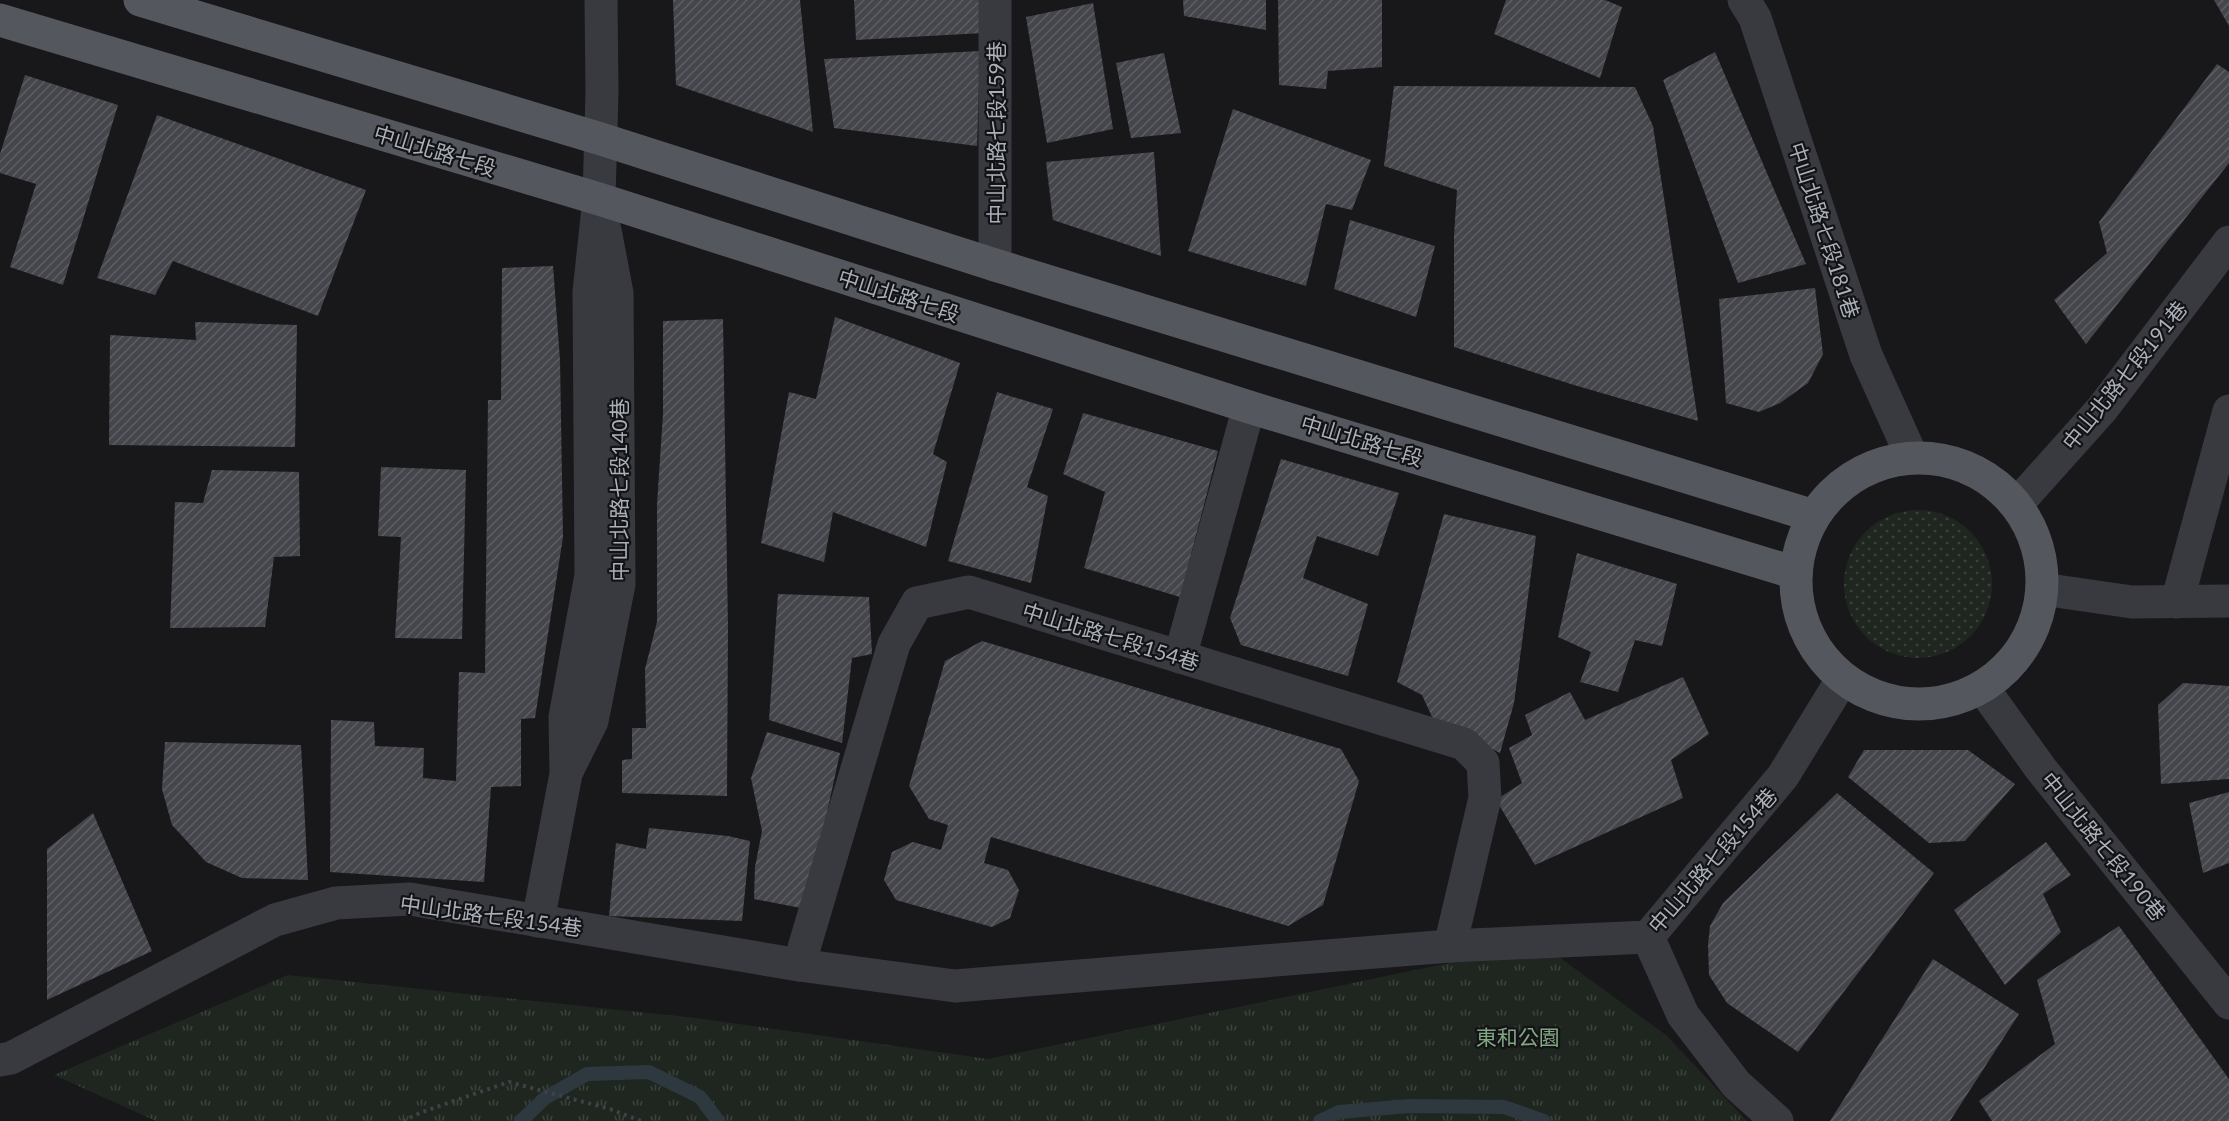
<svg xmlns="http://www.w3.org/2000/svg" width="2229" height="1121" font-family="Lato,'Noto Sans TC',sans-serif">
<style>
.grass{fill:url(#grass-dots)}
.park{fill:url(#park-tufts)}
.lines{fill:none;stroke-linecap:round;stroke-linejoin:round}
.stream{stroke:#2e383f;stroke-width:14}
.building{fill:url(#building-hatch)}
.path{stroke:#3f4147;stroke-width:4;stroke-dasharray:3 4.5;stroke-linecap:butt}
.minor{stroke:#393a40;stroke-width:33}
.major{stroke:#55575f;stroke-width:33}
.labels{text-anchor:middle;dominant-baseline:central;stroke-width:4.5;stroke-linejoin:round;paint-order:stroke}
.street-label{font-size:21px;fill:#aab0ba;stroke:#131316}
.park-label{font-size:21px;fill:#81a682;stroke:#131316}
</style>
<defs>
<pattern id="grass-dots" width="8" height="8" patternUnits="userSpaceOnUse" patternTransform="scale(1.5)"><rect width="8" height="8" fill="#1e261f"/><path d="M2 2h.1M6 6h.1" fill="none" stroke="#3c433d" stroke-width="1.8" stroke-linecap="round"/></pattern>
<pattern id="park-tufts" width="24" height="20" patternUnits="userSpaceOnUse" patternTransform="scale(1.5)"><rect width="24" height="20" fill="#1e261f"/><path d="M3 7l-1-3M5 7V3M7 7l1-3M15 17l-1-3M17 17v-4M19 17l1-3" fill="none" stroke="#3c433d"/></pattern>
<pattern id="building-hatch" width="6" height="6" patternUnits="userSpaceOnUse" patternTransform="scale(1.5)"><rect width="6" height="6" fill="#44464b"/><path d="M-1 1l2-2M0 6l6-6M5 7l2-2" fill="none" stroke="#5c5e63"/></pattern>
</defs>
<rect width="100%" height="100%" fill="#18181b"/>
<circle class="grass" cx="1918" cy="584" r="74"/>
<path class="park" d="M 1541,944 L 1666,1035 L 1747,1121 L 156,1121 L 54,1075 L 288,975 L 696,1018 L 988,1059 Z"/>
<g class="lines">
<g class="stream">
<path d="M 521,1121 L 545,1098 L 587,1074 L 649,1072 L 700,1097 L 718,1121"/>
<path d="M 1320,1121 L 1339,1112 L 1409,1106 L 1504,1107 L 1544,1121"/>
</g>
</g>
<g class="building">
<path d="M 673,0 L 800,0 L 813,132 L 676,85 Z"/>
<path d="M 854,0 L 982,0 L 983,33 L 856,40 Z"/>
<path d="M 1183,0 L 1266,0 L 1266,30 L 1184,16 Z"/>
<path d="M 1278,0 L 1382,0 L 1382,67 L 1328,71 L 1326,89 L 1279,85 Z"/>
<path d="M 1506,0 L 1605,0 L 1622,7 L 1600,78 L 1494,34 Z"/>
<path d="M 2214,0 L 2229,0 L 2229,26 Z"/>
<path d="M 1093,3 L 1113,129 L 1047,143 L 1026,17 Z"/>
<path d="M 980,51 L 977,146 L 834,128 L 824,59 Z"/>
<path d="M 1715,52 L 1806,264 L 1738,283 L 1663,80 Z"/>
<path d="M 1164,53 L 1181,133 L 1131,138 L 1116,63 Z"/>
<path d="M 2217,64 L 2229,72 L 2229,163 L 2086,344 L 2054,300 L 2107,253 L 2099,222 Z"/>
<path d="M 25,75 L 118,105 L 63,285 L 10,267 L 36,184 L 0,173 L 0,154 Z"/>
<path d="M 1394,86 L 1635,87 L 1653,126 L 1698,421 L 1574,385 L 1454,347 L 1454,236 L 1457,190 L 1384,166 Z"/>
<path d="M 1233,109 L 1371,160 L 1352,210 L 1326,204 L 1306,286 L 1188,251 Z"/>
<path d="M 157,115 L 366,190 L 318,316 L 173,261 L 155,295 L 97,278 Z"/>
<path d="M 1154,152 L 1161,256 L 1053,220 L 1046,162 Z"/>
<path d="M 1350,220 L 1435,246 L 1416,317 L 1334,289 Z"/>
<path d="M 553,266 L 560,360 L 563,537 L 535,718 L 521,719 L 521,786 L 491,787 L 484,882 L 330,872 L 331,720 L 374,722 L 375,746 L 424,748 L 423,778 L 456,781 L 459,672 L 485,673 L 488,400 L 501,400 L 502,268 Z"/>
<path d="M 1815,288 L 1823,354 L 1808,383 L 1780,403 L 1759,412 L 1726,403 L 1719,299 Z"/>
<path d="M 835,317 L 960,363 L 933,454 L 947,462 L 926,547 L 833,512 L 824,562 L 761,543 L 789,392 L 816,399 Z"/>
<path d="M 723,319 L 728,628 L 727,796 L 622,793 L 622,760 L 632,759 L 632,728 L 646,728 L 645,669 L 657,622 L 657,504 L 663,414 L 663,321 Z"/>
<path d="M 195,322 L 297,325 L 295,447 L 109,445 L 110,335 L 196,340 Z"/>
<path d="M 997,392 L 1053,409 L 1027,487 L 1048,496 L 1031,583 L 948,561 Z"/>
<path d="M 1083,413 L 1218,451 L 1180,597 L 1084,568 L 1105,492 L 1063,474 Z"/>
<path d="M 1281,459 L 1399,493 L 1378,556 L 1317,536 L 1303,578 L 1368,604 L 1348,676 L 1241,645 L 1230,618 Z"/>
<path d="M 381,467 L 466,470 L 462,639 L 395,638 L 401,537 L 378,536 Z"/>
<path d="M 212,470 L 299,472 L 300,556 L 274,557 L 265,627 L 170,628 L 175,502 L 203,503 Z"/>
<path d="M 1444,514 L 1536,536 L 1514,703 L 1500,753 L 1433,719 L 1422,695 L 1397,682 Z"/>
<path d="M 1577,553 L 1677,584 L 1662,646 L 1635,640 L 1618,692 L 1580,682 L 1591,652 L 1558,637 Z"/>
<path d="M 778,594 L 869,597 L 872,654 L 852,658 L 842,743 L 769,720 Z"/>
<path d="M 982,641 L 1341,749 L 1359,781 L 1323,905 L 1288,926 L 991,837 L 984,863 L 1008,870 L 1019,890 L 1010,918 L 992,927 L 896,900 L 884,880 L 892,852 L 913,842 L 941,850 L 948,825 L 929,819 L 909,786 L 945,661 Z"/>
<path d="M 1683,677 L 1709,734 L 1671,760 L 1683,798 L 1535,865 L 1496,800 L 1522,783 L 1509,748 L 1532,735 L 1525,715 L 1570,692 L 1585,720 Z"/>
<path d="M 2183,683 L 2229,686 L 2229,779 L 2161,784 L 2158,705 Z"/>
<path d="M 767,732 L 840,753 L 806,909 L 754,899 L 755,867 L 762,831 L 751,778 Z"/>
<path d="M 165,742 L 301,745 L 308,880 L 242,878 L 206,862 L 172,825 L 162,789 Z"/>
<path d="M 1864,750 L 1968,750 L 2015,784 L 1965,841 L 1929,843 L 1848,777 Z"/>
<path d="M 2229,792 L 2229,863 L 2203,873 L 2189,803 Z"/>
<path d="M 1837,793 L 1934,873 L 1798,1052 L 1727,1003 L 1709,975 L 1708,945 L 1710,926 L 1723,903 Z"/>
<path d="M 93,813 L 152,951 L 47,1000 L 47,849 Z"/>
<path d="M 649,828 L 728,836 L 750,841 L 742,921 L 609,916 L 616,843 L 646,849 Z"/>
<path d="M 2046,842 L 2071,875 L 2043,894 L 2061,932 L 2005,985 L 1954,910 Z"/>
<path d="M 2119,926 L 2229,1079 L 2229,1121 L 1992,1121 L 1979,1101 L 2055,1044 L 2037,980 Z"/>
<path d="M 1933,959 L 2019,1014 L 1950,1121 L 1830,1121 Z"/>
</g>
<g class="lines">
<path class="path" d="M 403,1121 L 422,1112 L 509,1082 L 610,1109 L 641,1121"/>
<g class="minor">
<path d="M 1744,0 L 1755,18 L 1866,355 L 1912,457"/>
<path d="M 995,265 L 995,0"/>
<path d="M 2016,505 L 2102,409 L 2229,242"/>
<path d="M 2042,589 L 2132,602 L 2229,601"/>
<path d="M 2177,602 L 2229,411"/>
<path d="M 1180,657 L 1249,407"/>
<path d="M 1982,687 L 2041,769 L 2229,1003"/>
<path d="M 568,769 L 592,721 L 619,584 L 617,293 L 605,230"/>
<path d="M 538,921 L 566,774 L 565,717 L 591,575 L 589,292 L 599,199 L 602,92 L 601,0"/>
<path d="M 1648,937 L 1683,1015 L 1736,1084 L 1777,1121"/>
<path d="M 799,965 L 894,644 L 917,603 L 969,592 L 1464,744 L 1483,763 L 1485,798 L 1450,946"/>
<path d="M 0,1060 L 11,1058 L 275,920 L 336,903 L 410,899 L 799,965 L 955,986 L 1450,946 L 1648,937 L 1783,776 L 1843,678"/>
</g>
<g class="major">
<path d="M 140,0 L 601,139 L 995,265 L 1814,516"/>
<path d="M 0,20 L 599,199 L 1249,407 L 1796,573"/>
<circle cx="1919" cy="581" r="123"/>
</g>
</g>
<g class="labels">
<g class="street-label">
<text transform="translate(995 133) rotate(-90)">中山北路七段159巷</text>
<text transform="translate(435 150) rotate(17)">中山北路七段</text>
<text transform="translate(1825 230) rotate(72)">中山北路七段181巷</text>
<text transform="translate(899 295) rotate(18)">中山北路七段</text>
<text transform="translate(2124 375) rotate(-51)">中山北路七段191巷</text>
<text transform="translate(1362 440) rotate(17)">中山北路七段</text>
<text transform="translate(618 490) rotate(-90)">中山北路七段140巷</text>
<text transform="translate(1111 636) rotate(17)">中山北路七段154巷</text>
<text transform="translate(2104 846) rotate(51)">中山北路七段190巷</text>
<text transform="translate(1712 860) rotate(-49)">中山北路七段154巷</text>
<text transform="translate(491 915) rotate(8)">中山北路七段154巷</text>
</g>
<g class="park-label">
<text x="1518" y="1036">東和公園</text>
</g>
</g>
</svg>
